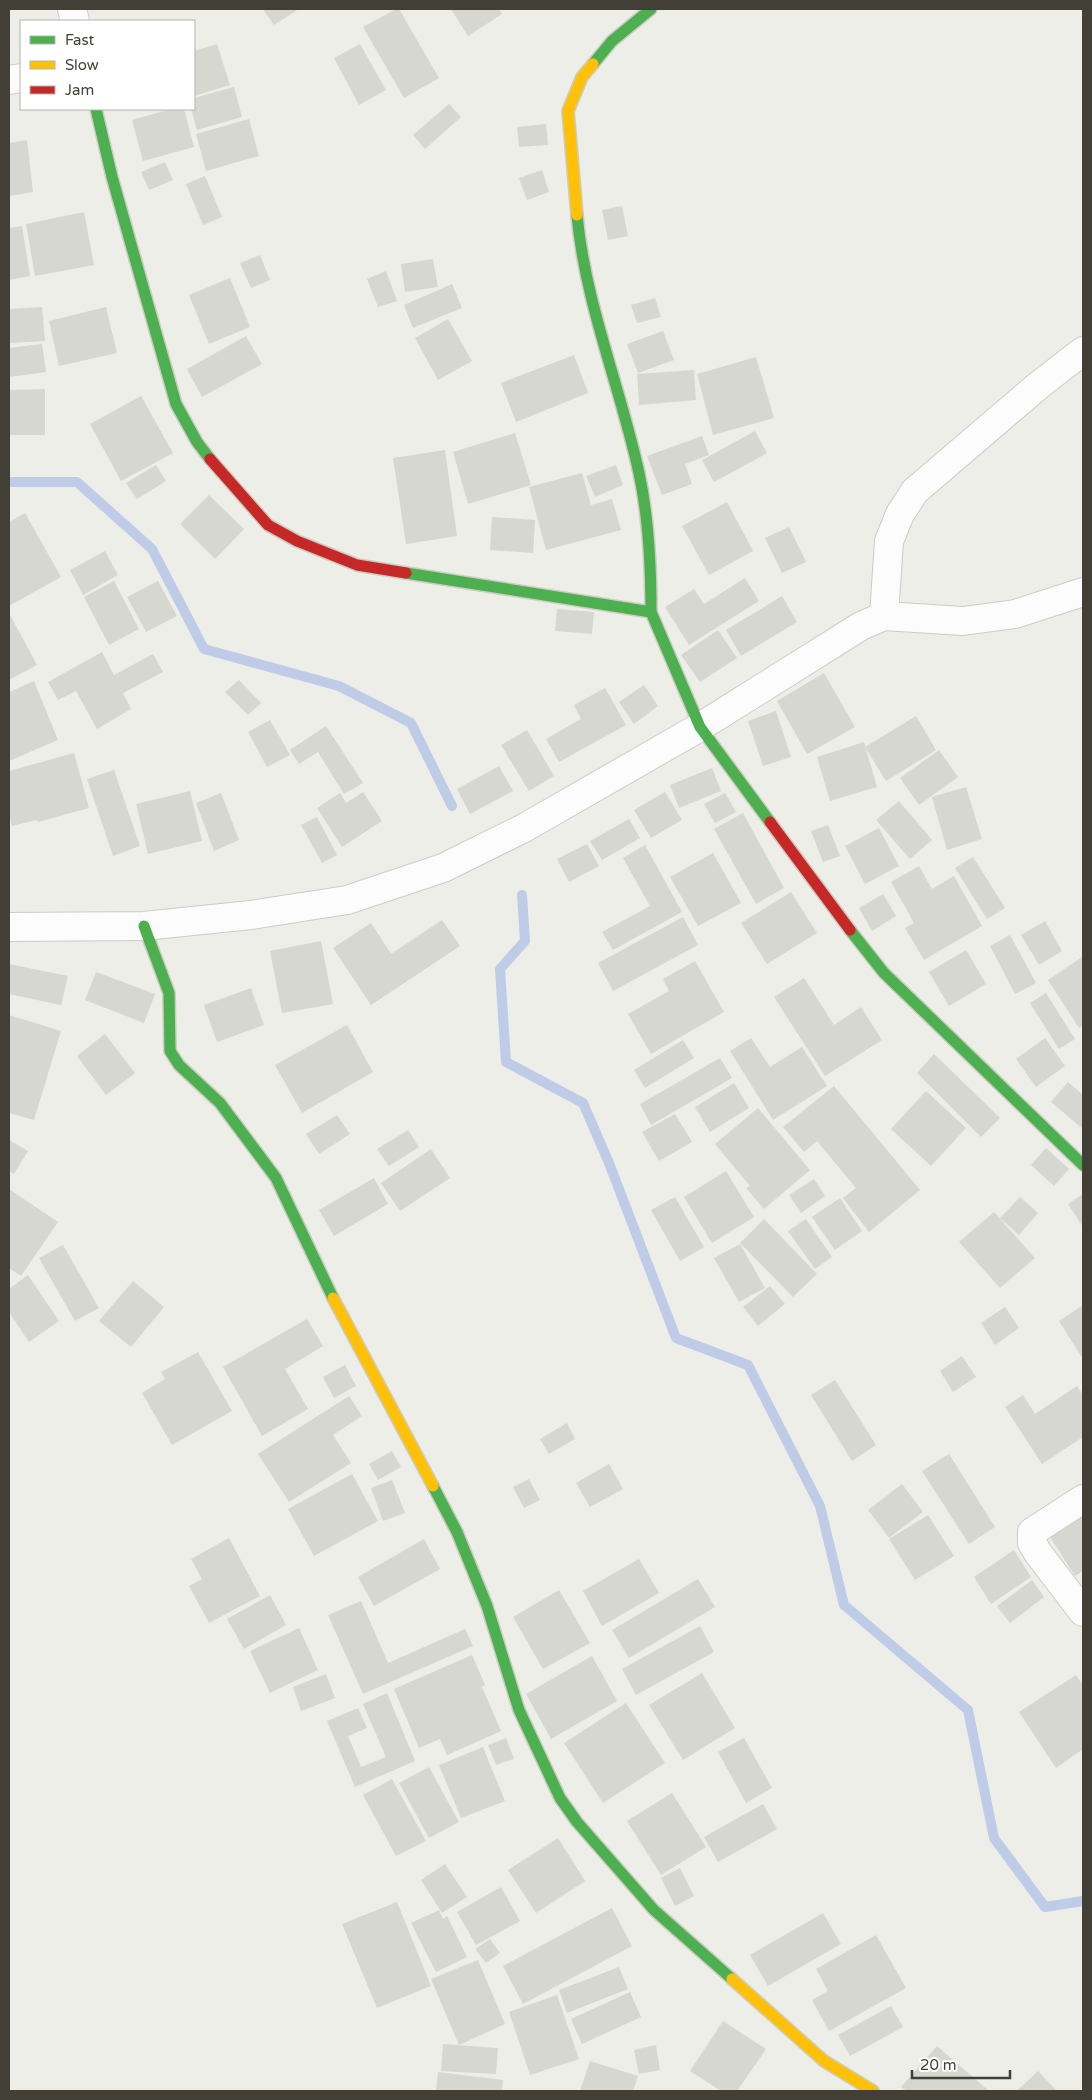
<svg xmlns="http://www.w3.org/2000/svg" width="1092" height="2100" font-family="'Varela Round',sans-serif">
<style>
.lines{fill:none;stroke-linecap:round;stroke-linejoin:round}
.stream{stroke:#becce7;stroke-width:10}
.building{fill:#d7d7d1}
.street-casing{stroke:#cccbc6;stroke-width:30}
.fast-casing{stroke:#ccccc0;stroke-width:14}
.slow-casing{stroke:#ccccc0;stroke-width:14}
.jam-casing{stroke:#ccccc0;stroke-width:14}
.street{stroke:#fcfcfc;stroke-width:28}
.fast{stroke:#4caf50;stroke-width:11}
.slow{stroke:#ffc107;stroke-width:11}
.jam{stroke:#c62828;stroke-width:11}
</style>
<rect width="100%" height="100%" fill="#eeeee8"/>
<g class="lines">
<g class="stream">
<path d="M 9,482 L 77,482 L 152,549 L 204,649 L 339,686 L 411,723 L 452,806"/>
<path d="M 522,895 L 525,941 L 500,969 L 506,1062 L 583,1103 L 609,1163 L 676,1338 L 748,1365 L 820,1506 L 844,1605 L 968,1710 L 994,1838 L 1045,1907 L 1083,1901"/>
</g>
</g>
<g class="building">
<path d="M 263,9 L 299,9 L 274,25 Z"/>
<path d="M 396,9 L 399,9 L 439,78 L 404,98 L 363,27 Z"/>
<path d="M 451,9 L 499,9 L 502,14 L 468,36 Z"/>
<path d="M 217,44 L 230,85 L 194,96 L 194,51 Z"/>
<path d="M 360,44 L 386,90 L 359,105 L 334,58 Z"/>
<path d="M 234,87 L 242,117 L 197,130 L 191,109 L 194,109 L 194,98 Z"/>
<path d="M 449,104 L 461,117 L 425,149 L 413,135 Z"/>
<path d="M 171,109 L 184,109 L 194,147 L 143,161 L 132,120 Z"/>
<path d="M 249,119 L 259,156 L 206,171 L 196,134 Z"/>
<path d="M 546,124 L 548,145 L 519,147 L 517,127 Z"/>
<path d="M 27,140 L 33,192 L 9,196 L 9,143 Z"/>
<path d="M 165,162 L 173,180 L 149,190 L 141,172 Z"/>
<path d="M 542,170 L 549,192 L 527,200 L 519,178 Z"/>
<path d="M 205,176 L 222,217 L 203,225 L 186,184 Z"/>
<path d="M 622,206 L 628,236 L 608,240 L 602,210 Z"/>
<path d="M 84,212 L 94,265 L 35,276 L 26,224 Z"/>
<path d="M 22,226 L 30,276 L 9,280 L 9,228 Z"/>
<path d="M 260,255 L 270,280 L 251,288 L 240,263 Z"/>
<path d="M 433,259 L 438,287 L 405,292 L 401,264 Z"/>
<path d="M 386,271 L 397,301 L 378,307 L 367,279 Z"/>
<path d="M 230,278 L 250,327 L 209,344 L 189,295 Z"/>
<path d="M 452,284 L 462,308 L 413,328 L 404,305 Z"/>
<path d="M 655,298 L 661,317 L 637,323 L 631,305 Z"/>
<path d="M 42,307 L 45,341 L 9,343 L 9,309 Z"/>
<path d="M 106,307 L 117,353 L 59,366 L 49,321 Z"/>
<path d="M 448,319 L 472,361 L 438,380 L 415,338 Z"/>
<path d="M 663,331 L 674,360 L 638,373 L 627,344 Z"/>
<path d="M 246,336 L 262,364 L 202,397 L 187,369 Z"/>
<path d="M 42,344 L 46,372 L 9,377 L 9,348 Z"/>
<path d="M 574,355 L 588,393 L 516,422 L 501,383 Z"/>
<path d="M 756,357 L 774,418 L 713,435 L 697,374 Z"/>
<path d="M 694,370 L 696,400 L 639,405 L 637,374 Z"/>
<path d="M 45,389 L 45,435 L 9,435 L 9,390 Z"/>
<path d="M 141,396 L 173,453 L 121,481 L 90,424 Z"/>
<path d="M 755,431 L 767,453 L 714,482 L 702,460 Z"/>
<path d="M 515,433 L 531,485 L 468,504 L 453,452 Z"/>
<path d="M 702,436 L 709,455 L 685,464 L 692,484 L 662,495 L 647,456 Z"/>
<path d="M 445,450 L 457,536 L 406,544 L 393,458 Z"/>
<path d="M 156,465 L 166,481 L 137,499 L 126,483 Z"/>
<path d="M 616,465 L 623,485 L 595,497 L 586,476 Z"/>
<path d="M 582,473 L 591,505 L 612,499 L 621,530 L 546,550 L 529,487 Z"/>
<path d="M 209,495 L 244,529 L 215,559 L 180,524 Z"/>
<path d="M 727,502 L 753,551 L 709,575 L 682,526 Z"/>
<path d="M 25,513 L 61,577 L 9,606 L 9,522 Z"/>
<path d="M 492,517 L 535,520 L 533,553 L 490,550 Z"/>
<path d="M 789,527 L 806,562 L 782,573 L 765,538 Z"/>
<path d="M 105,551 L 118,575 L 83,595 L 70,570 Z"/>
<path d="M 745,578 L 759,601 L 689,645 L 665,607 L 694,589 L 704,604 Z"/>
<path d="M 114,581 L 139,629 L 109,645 L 84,597 Z"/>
<path d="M 158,581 L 177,616 L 146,632 L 127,597 Z"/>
<path d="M 782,596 L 797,622 L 741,656 L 726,630 Z"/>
<path d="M 557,609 L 594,612 L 592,634 L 555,631 Z"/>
<path d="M 9,613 L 37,665 L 9,680 Z"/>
<path d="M 718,630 L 737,658 L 700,682 L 681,655 Z"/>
<path d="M 102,652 L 114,675 L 153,654 L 163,672 L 123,693 L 131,709 L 97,729 L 76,691 L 58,700 L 48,682 Z"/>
<path d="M 824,673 L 855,727 L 807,754 L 777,701 Z"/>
<path d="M 239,680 L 261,703 L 248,715 L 225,692 Z"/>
<path d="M 34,681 L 58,740 L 9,761 L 9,692 Z"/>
<path d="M 644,685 L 658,706 L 634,724 L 619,702 Z"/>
<path d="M 605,688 L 626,725 L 559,762 L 546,739 L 581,719 L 574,705 Z"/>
<path d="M 776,711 L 791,757 L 763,766 L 748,721 Z"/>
<path d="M 916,716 L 936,750 L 886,781 L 865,747 Z"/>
<path d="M 270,720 L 290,755 L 267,767 L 248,732 Z"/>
<path d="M 326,726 L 363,783 L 344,794 L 318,752 L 299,764 L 290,750 Z"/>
<path d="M 527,730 L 554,776 L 529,791 L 501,745 Z"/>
<path d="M 864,742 L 877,787 L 830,801 L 817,757 Z"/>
<path d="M 939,750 L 958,777 L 919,805 L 900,778 Z"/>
<path d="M 74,753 L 89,808 L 38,822 L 37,820 L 12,826 L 9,814 L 9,771 Z"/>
<path d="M 499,766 L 513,791 L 470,814 L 457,789 Z"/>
<path d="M 712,768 L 721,791 L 679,808 L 670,785 Z"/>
<path d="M 114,770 L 140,846 L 113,856 L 87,779 Z"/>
<path d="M 966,787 L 982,839 L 947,850 L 932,797 Z"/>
<path d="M 190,791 L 202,841 L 148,854 L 136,804 Z"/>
<path d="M 363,792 L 382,821 L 342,847 L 317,808 L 340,793 L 346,803 Z"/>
<path d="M 665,792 L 682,820 L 651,838 L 634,810 Z"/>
<path d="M 221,793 L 239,840 L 214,851 L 196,803 Z"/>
<path d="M 725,793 L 736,812 L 715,823 L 704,804 Z"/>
<path d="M 899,801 L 932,840 L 910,859 L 876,820 Z"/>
<path d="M 743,813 L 784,888 L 756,904 L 714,829 Z"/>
<path d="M 317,817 L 337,855 L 322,863 L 301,825 Z"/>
<path d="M 629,819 L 640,838 L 602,860 L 590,841 Z"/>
<path d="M 828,825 L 840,856 L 823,862 L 811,831 Z"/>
<path d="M 879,828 L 899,866 L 865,884 L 845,846 Z"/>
<path d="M 587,844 L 599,866 L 569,882 L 557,859 Z"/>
<path d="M 645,845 L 682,912 L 613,950 L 602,932 L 650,906 L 623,858 Z"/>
<path d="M 713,853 L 741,903 L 698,926 L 670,877 Z"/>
<path d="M 973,857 L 1005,908 L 987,919 L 955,868 Z"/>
<path d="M 919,866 L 932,889 L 954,876 L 982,926 L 924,960 L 905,928 L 914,923 L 891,882 Z"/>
<path d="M 791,892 L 817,933 L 767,964 L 741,923 Z"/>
<path d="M 883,894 L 896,916 L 872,931 L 859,908 Z"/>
<path d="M 683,917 L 698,945 L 613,991 L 598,963 Z"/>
<path d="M 442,920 L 460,946 L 371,1005 L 333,948 L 371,923 L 391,954 Z"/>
<path d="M 1045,921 L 1062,951 L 1039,965 L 1021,935 Z"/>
<path d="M 1010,935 L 1036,983 L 1015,994 L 990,946 Z"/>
<path d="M 321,941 L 333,1004 L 282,1013 L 270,951 Z"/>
<path d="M 966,950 L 986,984 L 949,1006 L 929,972 Z"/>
<path d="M 1082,957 L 1083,1025 L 1079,1028 L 1048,980 Z"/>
<path d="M 695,961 L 724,1012 L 651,1054 L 628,1014 L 669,991 L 663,979 Z"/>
<path d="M 9,964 L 68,976 L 61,1005 L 9,994 Z"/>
<path d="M 96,972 L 155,994 L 144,1023 L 85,1000 Z"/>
<path d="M 804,978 L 834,1025 L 861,1007 L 882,1040 L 825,1076 L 774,997 Z"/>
<path d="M 251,988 L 264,1025 L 217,1042 L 204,1005 Z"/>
<path d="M 1046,993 L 1075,1039 L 1059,1049 L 1030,1003 Z"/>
<path d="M 9,1015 L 61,1031 L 34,1120 L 9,1113 Z"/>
<path d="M 347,1025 L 373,1072 L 302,1113 L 275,1065 Z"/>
<path d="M 105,1034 L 135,1073 L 106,1095 L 77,1056 Z"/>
<path d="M 751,1038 L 770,1067 L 802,1047 L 827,1086 L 773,1120 L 730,1051 Z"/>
<path d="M 1045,1038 L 1065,1066 L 1036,1087 L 1016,1059 Z"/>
<path d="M 683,1040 L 694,1058 L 645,1088 L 634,1070 Z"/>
<path d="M 934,1054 L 1000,1118 L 981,1137 L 917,1073 Z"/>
<path d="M 720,1058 L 732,1078 L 651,1125 L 640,1104 Z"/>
<path d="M 1068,1082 L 1083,1095 L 1083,1129 L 1051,1102 Z"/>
<path d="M 734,1083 L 749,1108 L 710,1132 L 695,1107 Z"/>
<path d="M 834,1086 L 920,1190 L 869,1232 L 843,1198 L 856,1188 L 817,1141 L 804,1152 L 783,1127 Z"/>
<path d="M 926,1091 L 966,1128 L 931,1166 L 891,1129 Z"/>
<path d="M 758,1108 L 810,1170 L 764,1209 L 746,1188 L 750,1186 L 715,1144 Z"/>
<path d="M 675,1114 L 692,1142 L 659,1161 L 642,1132 Z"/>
<path d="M 337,1115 L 350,1134 L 319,1154 L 306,1134 Z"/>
<path d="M 408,1130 L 419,1147 L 389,1166 L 377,1149 Z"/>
<path d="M 9,1140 L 28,1151 L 14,1174 L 9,1171 Z"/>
<path d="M 1046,1148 L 1069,1169 L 1054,1186 L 1031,1165 Z"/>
<path d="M 431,1149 L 450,1178 L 400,1211 L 381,1183 Z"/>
<path d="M 726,1171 L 754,1217 L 712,1243 L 684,1197 Z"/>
<path d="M 374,1178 L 388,1204 L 334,1236 L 319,1210 Z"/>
<path d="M 814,1179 L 825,1196 L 801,1213 L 789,1195 Z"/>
<path d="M 9,1189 L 58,1222 L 21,1276 L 9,1268 Z"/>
<path d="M 1083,1194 L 1083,1227 L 1068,1204 Z"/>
<path d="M 675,1197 L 704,1247 L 680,1261 L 651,1210 Z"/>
<path d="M 1020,1197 L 1038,1213 L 1019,1235 L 1000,1218 Z"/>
<path d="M 840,1198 L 862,1231 L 835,1250 L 812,1217 Z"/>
<path d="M 994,1212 L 1035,1258 L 1000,1288 L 959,1242 Z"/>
<path d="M 764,1219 L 817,1274 L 793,1297 L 740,1243 Z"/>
<path d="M 806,1219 L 832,1257 L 815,1269 L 788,1231 Z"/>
<path d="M 740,1244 L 765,1288 L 739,1302 L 714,1258 Z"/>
<path d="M 63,1245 L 99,1308 L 75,1321 L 39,1258 Z"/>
<path d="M 28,1275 L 59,1321 L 29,1342 L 9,1312 L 9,1289 Z"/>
<path d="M 133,1281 L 164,1307 L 131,1347 L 99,1321 Z"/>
<path d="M 770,1286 L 785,1304 L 758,1326 L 743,1307 Z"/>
<path d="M 1083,1305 L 1083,1359 L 1059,1321 Z"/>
<path d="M 1005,1307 L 1019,1328 L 995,1345 L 981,1323 Z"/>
<path d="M 307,1319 L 323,1346 L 285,1369 L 308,1409 L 262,1436 L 223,1367 Z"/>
<path d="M 198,1352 L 232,1411 L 172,1445 L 142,1393 L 165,1379 L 161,1372 Z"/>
<path d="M 962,1356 L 976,1377 L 953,1392 L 940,1371 Z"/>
<path d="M 345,1365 L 356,1386 L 334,1398 L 323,1377 Z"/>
<path d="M 835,1380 L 876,1445 L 852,1461 L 811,1395 Z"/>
<path d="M 1077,1386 L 1083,1395 L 1083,1437 L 1042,1464 L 1005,1407 L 1023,1395 L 1035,1414 Z"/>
<path d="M 349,1396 L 362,1416 L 333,1435 L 351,1463 L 289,1502 L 258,1454 Z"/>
<path d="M 567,1423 L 575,1439 L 549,1454 L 540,1439 Z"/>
<path d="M 392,1451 L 401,1467 L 378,1480 L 369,1464 Z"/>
<path d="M 949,1454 L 995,1527 L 969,1544 L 922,1471 Z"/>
<path d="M 609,1464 L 623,1489 L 590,1507 L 576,1483 Z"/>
<path d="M 352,1474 L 378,1521 L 314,1556 L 288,1509 Z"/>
<path d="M 529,1479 L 540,1500 L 524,1508 L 513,1487 Z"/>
<path d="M 392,1480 L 405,1513 L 383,1521 L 371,1488 Z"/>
<path d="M 902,1484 L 923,1512 L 889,1538 L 868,1510 Z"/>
<path d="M 1083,1505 L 1083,1571 L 1075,1576 L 1045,1529 Z"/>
<path d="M 928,1515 L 954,1556 L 915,1580 L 889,1539 Z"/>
<path d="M 229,1538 L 260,1596 L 209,1623 L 189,1586 L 202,1579 L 191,1559 Z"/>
<path d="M 424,1539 L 440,1569 L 374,1606 L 358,1577 Z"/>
<path d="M 1014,1550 L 1031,1577 L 991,1604 L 974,1577 Z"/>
<path d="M 639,1559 L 659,1593 L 602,1626 L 583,1591 Z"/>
<path d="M 698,1579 L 715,1607 L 629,1658 L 612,1630 Z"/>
<path d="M 1032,1580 L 1044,1597 L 1010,1623 L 997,1606 Z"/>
<path d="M 559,1590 L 590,1643 L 543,1669 L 513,1617 Z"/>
<path d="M 270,1595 L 286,1625 L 244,1649 L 227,1619 Z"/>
<path d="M 361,1601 L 388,1663 L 465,1629 L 473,1646 L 363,1694 L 328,1615 Z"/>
<path d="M 700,1626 L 714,1652 L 636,1695 L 622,1669 Z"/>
<path d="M 299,1628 L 318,1670 L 270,1693 L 250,1651 Z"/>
<path d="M 472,1655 L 485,1685 L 482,1687 L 501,1731 L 447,1755 L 440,1739 L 419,1748 L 394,1689 Z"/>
<path d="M 592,1656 L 617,1701 L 551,1739 L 526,1694 Z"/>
<path d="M 702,1673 L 735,1728 L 683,1760 L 649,1705 Z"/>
<path d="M 326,1674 L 335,1698 L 301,1711 L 293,1687 Z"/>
<path d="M 1076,1675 L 1083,1685 L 1083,1749 L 1056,1768 L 1019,1712 Z"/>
<path d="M 387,1693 L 415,1761 L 355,1787 L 327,1721 L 358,1708 L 367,1728 L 348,1736 L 361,1767 L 386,1757 L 363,1704 Z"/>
<path d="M 626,1703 L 665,1763 L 603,1803 L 564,1743 Z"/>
<path d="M 506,1738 L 514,1759 L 496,1765 L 488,1745 Z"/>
<path d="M 744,1738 L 772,1788 L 746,1803 L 718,1752 Z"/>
<path d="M 483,1747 L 505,1801 L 461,1818 L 439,1765 Z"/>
<path d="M 429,1767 L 459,1822 L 429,1838 L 399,1783 Z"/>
<path d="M 392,1779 L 426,1841 L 396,1856 L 363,1795 Z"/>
<path d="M 672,1793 L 706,1847 L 661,1875 L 627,1821 Z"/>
<path d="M 763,1804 L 777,1829 L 718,1862 L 704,1837 Z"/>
<path d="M 558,1838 L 585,1881 L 536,1913 L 508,1870 Z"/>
<path d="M 445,1864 L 467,1897 L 442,1913 L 421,1880 Z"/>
<path d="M 680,1868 L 694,1896 L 675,1906 L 661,1878 Z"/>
<path d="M 501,1887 L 520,1921 L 476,1945 L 457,1912 Z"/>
<path d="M 397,1902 L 431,1986 L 377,2008 L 342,1924 Z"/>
<path d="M 612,1908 L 632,1946 L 523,2004 L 503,1966 Z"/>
<path d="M 439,1910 L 443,1919 L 447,1916 L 467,1957 L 436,1972 L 411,1923 Z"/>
<path d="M 823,1913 L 841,1944 L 768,1986 L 750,1955 Z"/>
<path d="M 876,1935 L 906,1988 L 829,2031 L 812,2000 L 828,1991 L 816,1969 Z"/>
<path d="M 490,1939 L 500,1953 L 486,1963 L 475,1949 Z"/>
<path d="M 478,1960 L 505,2024 L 459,2045 L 431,1979 Z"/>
<path d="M 619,1967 L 628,1989 L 567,2013 L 559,1990 Z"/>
<path d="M 630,1992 L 641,2017 L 582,2044 L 571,2019 Z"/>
<path d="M 557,1995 L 579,2059 L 530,2075 L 509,2012 Z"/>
<path d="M 891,2006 L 903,2027 L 850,2056 L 838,2035 Z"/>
<path d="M 723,2021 L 766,2049 L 737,2091 L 721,2091 L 690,2071 Z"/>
<path d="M 443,2044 L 498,2048 L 496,2074 L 441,2071 Z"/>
<path d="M 656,2045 L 660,2070 L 639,2074 L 634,2050 Z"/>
<path d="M 937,2046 L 989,2091 L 907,2091 L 901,2087 Z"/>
<path d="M 590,2061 L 638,2076 L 633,2091 L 580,2091 Z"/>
<path d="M 1038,2071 L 1057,2091 L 1017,2091 Z"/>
<path d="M 438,2072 L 503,2080 L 502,2091 L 436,2091 Z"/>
</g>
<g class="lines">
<defs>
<g id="street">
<path d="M 72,9 L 75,21"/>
<path d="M 9,80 L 21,78"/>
<path d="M 884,616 L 889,541 L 900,514 L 915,491 L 1039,385 L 1083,351"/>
<path d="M 9,927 L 144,926 L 251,915 L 347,900 L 443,868 L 524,828 L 700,727 L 861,626 L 884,616 L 963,621 L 1015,614 L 1083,592"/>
<path d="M 1083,1499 L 1032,1532 L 1032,1543 L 1038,1553 L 1083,1612"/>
</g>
<g id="fast">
<path d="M 593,64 L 612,41 L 651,9"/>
<path d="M 96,109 L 112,177 L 176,404 L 197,442 L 210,459"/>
<path d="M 577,215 C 585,303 620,386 639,473 C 649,519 651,565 651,612"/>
<path d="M 406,573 L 651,612 L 700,727 L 770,822"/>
<path d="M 144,926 L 169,993 L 170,1051 L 179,1065 L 220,1103 L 276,1178 L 333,1298"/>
<path d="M 850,930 L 884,973 L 1083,1165"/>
<path d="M 433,1486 L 457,1532 L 487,1606 L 519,1710 L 560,1798 L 577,1822 L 654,1910 L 732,1979"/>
</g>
<g id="slow">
<path d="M 577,215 L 568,111 L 582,77 L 593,64"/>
<path d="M 333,1298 L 433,1486"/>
<path d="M 732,1979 L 824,2061 L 873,2091"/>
</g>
<g id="jam">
<path d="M 210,459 L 268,525 L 297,541 L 357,565 L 406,573"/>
<path d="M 770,822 L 850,930"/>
</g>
</defs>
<use href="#street" class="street-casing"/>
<use href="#fast" class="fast-casing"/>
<use href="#slow" class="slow-casing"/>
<use href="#jam" class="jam-casing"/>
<use href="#street" class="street"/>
<use href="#fast" class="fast"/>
<use href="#slow" class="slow"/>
<use href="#jam" class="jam"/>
</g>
<rect width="1092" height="2100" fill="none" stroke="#424036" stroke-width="20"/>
<rect x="20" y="20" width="175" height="90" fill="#ffffff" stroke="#b3b3af"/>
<rect x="30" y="36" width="25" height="8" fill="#4caf50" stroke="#b3b3af"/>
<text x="65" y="45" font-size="15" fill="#424036">Fast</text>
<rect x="30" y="61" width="25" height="8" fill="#ffc107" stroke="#b3b3af"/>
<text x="65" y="70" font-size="15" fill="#424036">Slow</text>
<rect x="30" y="86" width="25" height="8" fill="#c62828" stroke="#b3b3af"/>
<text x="65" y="95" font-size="15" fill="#424036">Jam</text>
<path d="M912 2070v8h98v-8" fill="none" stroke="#424036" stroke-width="2.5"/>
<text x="920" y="2070" font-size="15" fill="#424036" stroke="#ffffff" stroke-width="4" paint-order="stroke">20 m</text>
</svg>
